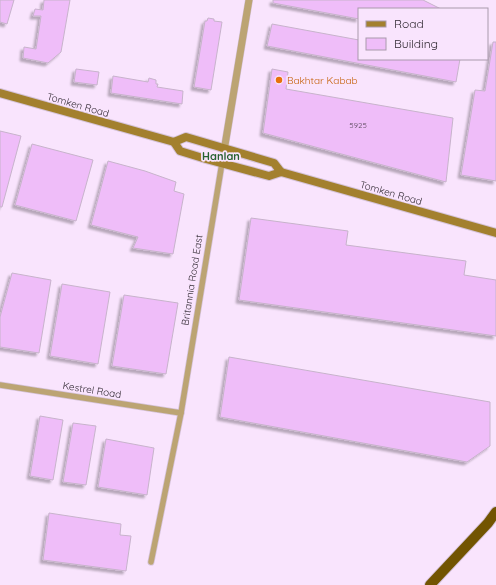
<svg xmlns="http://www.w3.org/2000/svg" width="496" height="585" font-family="Quicksand,sans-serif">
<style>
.building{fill:#efbdf9;stroke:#c7b3cb;filter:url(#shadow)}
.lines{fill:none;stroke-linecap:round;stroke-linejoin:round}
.minor-casing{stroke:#d5c3d9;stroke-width:7}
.tertiary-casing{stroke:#d5c3d9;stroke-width:8}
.secondary-casing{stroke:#d5c3d9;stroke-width:10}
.motorway-casing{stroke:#d5c3d9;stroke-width:12}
.minor{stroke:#bca473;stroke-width:5.5}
.tertiary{stroke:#bca473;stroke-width:7}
.secondary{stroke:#a3802e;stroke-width:8}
.motorway{stroke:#725401;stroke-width:10}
.food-dot{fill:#e8710a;stroke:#f9e4fd;stroke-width:1.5}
.labels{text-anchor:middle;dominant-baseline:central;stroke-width:3.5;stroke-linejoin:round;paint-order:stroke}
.number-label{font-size:8px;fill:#614f64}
.food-label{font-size:10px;fill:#c56008;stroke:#f9e4fd;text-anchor:start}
.street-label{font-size:10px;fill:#322a33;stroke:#f9e4fd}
.neighbourhood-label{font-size:11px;font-weight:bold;fill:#266130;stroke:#f9e4fd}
</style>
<defs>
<filter id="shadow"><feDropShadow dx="-3" dy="3" stdDeviation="1" flood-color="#0004"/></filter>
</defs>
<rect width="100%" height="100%" fill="#f9e4fd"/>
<g class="building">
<path d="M 0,0 L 14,0 L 7,24 L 0,22 Z"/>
<path d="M 44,0 L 70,0 L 61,52 L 48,63 L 23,58 L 24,47 L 36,49 L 41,16 L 33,16 L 35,9 L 43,10 Z"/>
<path d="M 273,0 L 423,0 L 441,9 L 359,9 L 359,19 L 273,3 Z"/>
<path d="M 208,18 L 214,19 L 214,21 L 222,22 L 211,90 L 194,87 L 205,21 L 207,21 Z"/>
<path d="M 272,24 L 359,40 L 359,59 L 460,59 L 456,82 L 267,46 Z"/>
<path d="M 493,42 L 496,42 L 496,181 L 461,175 L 475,90 L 485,91 Z"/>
<path d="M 76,69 L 99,72 L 97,85 L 74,82 Z"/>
<path d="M 272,69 L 288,72 L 286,89 L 453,118 L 446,182 L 263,133 Z"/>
<path d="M 113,76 L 148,82 L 149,78 L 156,80 L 156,84 L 158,84 L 157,87 L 183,91 L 182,104 L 111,93 Z"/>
<path d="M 0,131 L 21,136 L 2,207 L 0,207 Z"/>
<path d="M 32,144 L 93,160 L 76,221 L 15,205 Z"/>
<path d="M 108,161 L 145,171 L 176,182 L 174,191 L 184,194 L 173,254 L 133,248 L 138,237 L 91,225 Z"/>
<path d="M 251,218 L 348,231 L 346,245 L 466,261 L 464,275 L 496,280 L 496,336 L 239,300 Z"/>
<path d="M 12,273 L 51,280 L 39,353 L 0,347 L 0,317 Z"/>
<path d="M 62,284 L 110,292 L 98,364 L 50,356 Z"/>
<path d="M 124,295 L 178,303 L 166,374 L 112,366 Z"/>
<path d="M 229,357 L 490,402 L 490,446 L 467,462 L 220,417 Z"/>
<path d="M 40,416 L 63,420 L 53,480 L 30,476 Z"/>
<path d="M 73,423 L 96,426 L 86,485 L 63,482 Z"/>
<path d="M 106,439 L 154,448 L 147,495 L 98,487 Z"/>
<path d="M 49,513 L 121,524 L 120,535 L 131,536 L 126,571 L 43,560 Z"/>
</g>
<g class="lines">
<defs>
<g id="minor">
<path d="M 0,385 L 181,413"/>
<path d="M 151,562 L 181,413 L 222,163"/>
</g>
<path id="tertiary" d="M 222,163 L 249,0"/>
<g id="secondary">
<path d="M 0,93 L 174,142 L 186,137 L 274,163 L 281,172"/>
<path d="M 174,142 L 180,151 L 206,159 L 269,176 L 281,172 L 496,233"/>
</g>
<path id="motorway" d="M 430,585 L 488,523 L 496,512"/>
</defs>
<use href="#minor" class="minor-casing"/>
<use href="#tertiary" class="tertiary-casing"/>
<use href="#secondary" class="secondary-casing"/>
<use href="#motorway" class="motorway-casing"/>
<use href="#minor" class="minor"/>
<use href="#tertiary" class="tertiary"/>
<use href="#secondary" class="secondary"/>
<use href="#motorway" class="motorway"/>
</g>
<circle class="food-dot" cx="279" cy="80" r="4"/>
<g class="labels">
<g class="number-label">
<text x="358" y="125">5925</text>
</g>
<g class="food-label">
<text x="287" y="80">Bakhtar Kabab</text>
</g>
<g class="street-label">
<text transform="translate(78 105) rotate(16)">Tomken Road</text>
<text transform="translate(391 193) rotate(16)">Tomken Road</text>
<text transform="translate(192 280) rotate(-81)">Britannia Road East</text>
<text transform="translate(92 390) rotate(9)">Kestrel Road</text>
</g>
<g class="neighbourhood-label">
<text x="221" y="156">Hanlan</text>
</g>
</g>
<rect x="358" y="8" width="130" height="52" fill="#f9e4fd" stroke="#a99aac"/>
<rect x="366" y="21" width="20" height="6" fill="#a3802e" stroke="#a99aac"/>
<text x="394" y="28" font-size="12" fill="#322a33">Road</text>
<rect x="366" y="38" width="20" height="12" fill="#efbdf9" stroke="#a99aac"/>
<text x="394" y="48" font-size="12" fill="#322a33">Building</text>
</svg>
